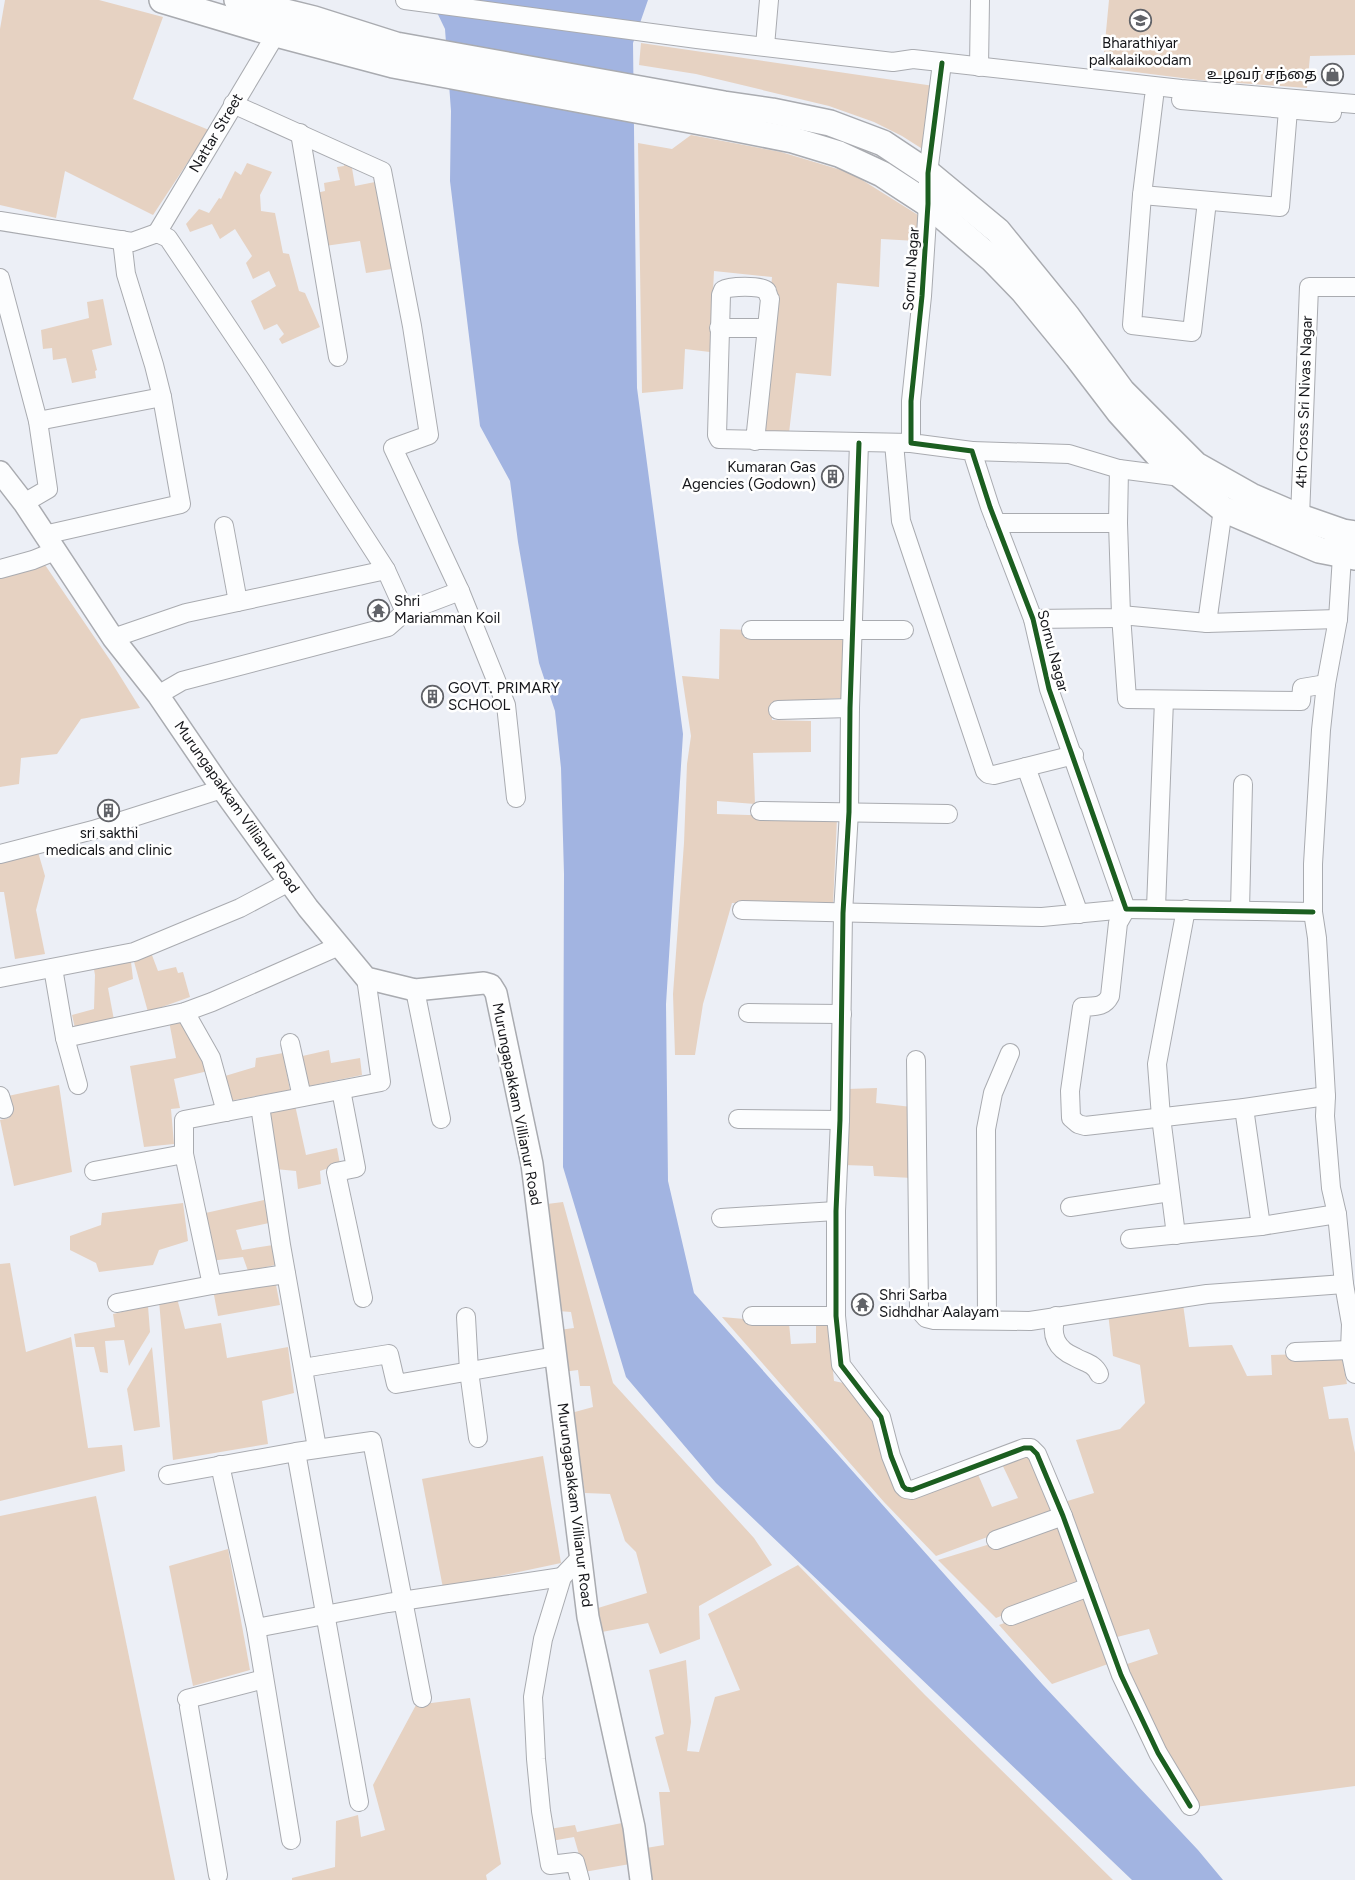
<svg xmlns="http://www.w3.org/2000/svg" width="1355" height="1880" font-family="Figtree,'Noto Sans Tamil',sans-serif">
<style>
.green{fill:#e6d2c2}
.water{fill:#a2b4e1}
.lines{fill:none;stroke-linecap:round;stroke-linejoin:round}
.minor-casing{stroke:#a9abb0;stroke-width:20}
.major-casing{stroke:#a9abb0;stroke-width:24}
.highway-casing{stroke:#a9abb0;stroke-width:28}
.minor{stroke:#fcfdfe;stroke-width:18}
.major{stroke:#fcfdfe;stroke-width:21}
.highway{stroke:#fcfdfe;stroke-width:25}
.cycleway-casing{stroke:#fff;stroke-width:8}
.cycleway{stroke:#1b5e20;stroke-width:5}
.labels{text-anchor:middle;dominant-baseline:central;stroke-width:5;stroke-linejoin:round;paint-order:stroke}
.poi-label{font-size:15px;fill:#16171b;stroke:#fff;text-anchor:start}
.street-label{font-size:15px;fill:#16171b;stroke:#fff}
</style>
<rect width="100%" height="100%" fill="#eceff6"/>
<g class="green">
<path d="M 5,0 L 99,0 L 163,17 L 133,99 L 209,130 L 153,215 L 65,171 L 56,218 L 0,205 L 0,29 Z"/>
<path d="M 1109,0 L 1355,0 L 1355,55 L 1310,56 L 1307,88 L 1198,80 L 1111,69 L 1104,53 Z"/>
<path d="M 641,43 L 934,86 L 924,150 L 902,136 L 874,122 L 829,106 L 696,74 L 639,65 Z"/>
<path d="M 691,135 L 781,152 L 851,173 L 918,215 L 917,241 L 881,239 L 879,287 L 837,283 L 831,376 L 796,373 L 789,433 L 758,433 L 772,277 L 714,271 L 710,352 L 685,349 L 683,389 L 642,393 L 638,143 L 672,149 Z"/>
<path d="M 247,163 L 272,172 L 260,195 L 261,211 L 275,213 L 283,253 L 289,254 L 299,291 L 305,293 L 320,327 L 282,344 L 279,339 L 284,334 L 277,324 L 264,330 L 251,301 L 276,286 L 269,271 L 253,279 L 246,263 L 252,256 L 235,229 L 220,239 L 212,224 L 190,232 L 186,224 L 199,209 L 209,213 L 219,198 L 221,199 L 235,171 L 241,175 Z"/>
<path d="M 345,163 L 352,168 L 355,186 L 380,181 L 398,268 L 366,273 L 360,241 L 325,246 L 316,193 L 325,191 L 324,183 L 340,180 L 337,167 L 344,166 Z"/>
<path d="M 103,299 L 112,345 L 92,350 L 97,370 L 95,371 L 96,378 L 72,383 L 66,358 L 53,360 L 52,348 L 43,349 L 41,330 L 89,318 L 87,302 Z"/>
<path d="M 43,562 L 110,660 L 140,708 L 81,719 L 57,754 L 21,758 L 19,784 L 0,787 L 0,576 Z"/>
<path d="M 720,629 L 847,633 L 842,698 L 772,702 L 772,720 L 811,721 L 811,752 L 753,753 L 755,804 L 717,801 L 717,814 L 837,818 L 833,906 L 732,903 L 703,1004 L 695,1055 L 675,1055 L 673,994 L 684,843 L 687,764 L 691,736 L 682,676 L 719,679 Z"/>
<path d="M 38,852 L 45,876 L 36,910 L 45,954 L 15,959 L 4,892 L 0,892 L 0,863 Z"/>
<path d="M 150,950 L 158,971 L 176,967 L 178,973 L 183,972 L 190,997 L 148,1012 L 133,958 Z"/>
<path d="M 104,962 L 106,967 L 131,962 L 133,979 L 108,988 L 114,1020 L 75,1028 L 72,1015 L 94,1009 L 95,975 L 93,964 Z"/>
<path d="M 184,1017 L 208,1071 L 174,1079 L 180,1108 L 171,1109 L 174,1144 L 144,1147 L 130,1066 L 176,1058 L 169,1021 Z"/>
<path d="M 329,1050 L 331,1063 L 360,1058 L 362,1075 L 305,1087 L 298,1057 Z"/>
<path d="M 283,1053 L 290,1090 L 229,1101 L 225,1076 L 255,1067 L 256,1058 Z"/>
<path d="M 59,1085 L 72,1172 L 14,1186 L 0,1120 L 9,1118 L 8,1096 Z"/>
<path d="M 877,1088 L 876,1103 L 912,1107 L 912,1178 L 874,1176 L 873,1166 L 844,1165 L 847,1089 Z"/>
<path d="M 295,1105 L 306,1155 L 337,1148 L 340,1164 L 320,1171 L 321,1184 L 298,1189 L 296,1171 L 275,1169 L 264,1111 Z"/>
<path d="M 264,1200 L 269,1223 L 236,1230 L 242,1250 L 273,1245 L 275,1265 L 248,1271 L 243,1257 L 210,1261 L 201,1214 Z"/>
<path d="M 563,1202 L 613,1383 L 754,1538 L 772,1565 L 699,1606 L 700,1639 L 660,1654 L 648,1623 L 602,1632 L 598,1608 L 647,1593 L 636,1552 L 625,1541 L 610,1494 L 585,1493 L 571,1413 L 593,1407 L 590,1386 L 580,1386 L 578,1370 L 563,1372 L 559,1330 L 574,1328 L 571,1312 L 558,1311 L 547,1204 Z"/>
<path d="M 183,1203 L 188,1241 L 159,1250 L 153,1265 L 99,1272 L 96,1263 L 70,1250 L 70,1236 L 101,1225 L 102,1213 Z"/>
<path d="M 10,1263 L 26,1352 L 71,1337 L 88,1448 L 122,1445 L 125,1471 L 0,1501 L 0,1264 Z"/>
<path d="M 275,1280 L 280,1305 L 218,1316 L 213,1290 Z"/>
<path d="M 177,1298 L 185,1329 L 221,1323 L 227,1358 L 288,1347 L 294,1393 L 262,1401 L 268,1444 L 173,1460 L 159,1301 Z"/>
<path d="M 1183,1304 L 1189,1347 L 1232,1345 L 1247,1376 L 1272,1375 L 1271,1355 L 1341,1353 L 1347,1384 L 1323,1387 L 1329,1419 L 1348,1418 L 1355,1453 L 1355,1786 L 1195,1807 L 1124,1665 L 1158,1654 L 1149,1629 L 1113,1638 L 1064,1502 L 1094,1493 L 1076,1440 L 1120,1429 L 1145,1403 L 1140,1365 L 1113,1356 L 1108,1313 Z"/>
<path d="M 148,1306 L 150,1332 L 129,1366 L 124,1340 L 105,1341 L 108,1373 L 100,1372 L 94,1347 L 76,1347 L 74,1334 L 115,1327 L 113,1314 Z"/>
<path d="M 722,1317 L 789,1323 L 791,1344 L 816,1343 L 816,1321 L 828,1321 L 834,1381 L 848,1384 L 868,1412 L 882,1445 L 900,1492 L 977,1472 L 992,1507 L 1018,1498 L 1000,1460 L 1029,1453 L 1053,1513 L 936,1556 L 884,1502 Z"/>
<path d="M 152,1347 L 160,1427 L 134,1431 L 127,1389 Z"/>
<path d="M 543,1456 L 561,1563 L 443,1588 L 422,1479 Z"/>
<path d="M 96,1496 L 175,1880 L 0,1880 L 0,1516 Z"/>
<path d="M 1059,1523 L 1080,1584 L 996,1618 L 938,1560 Z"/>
<path d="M 228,1549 L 250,1670 L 193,1686 L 169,1566 Z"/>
<path d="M 798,1565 L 925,1695 L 1113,1880 L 643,1880 L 640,1849 L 664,1845 L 659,1792 L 670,1792 L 655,1737 L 664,1734 L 649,1670 L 686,1660 L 691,1722 L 687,1751 L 699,1752 L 715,1697 L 740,1690 L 708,1614 Z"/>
<path d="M 1086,1593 L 1108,1664 L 1052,1684 L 999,1625 Z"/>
<path d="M 470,1698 L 501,1864 L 486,1875 L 487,1880 L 292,1880 L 292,1878 L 335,1867 L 336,1821 L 358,1815 L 361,1837 L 385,1830 L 373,1785 L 416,1705 Z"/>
<path d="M 622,1823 L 630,1864 L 584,1872 L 574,1837 L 551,1841 L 549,1829 L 575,1825 L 577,1832 Z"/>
</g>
<path class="water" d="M 431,0 L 648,0 L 633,43 L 637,388 L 683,734 L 666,1004 L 668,1181 L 694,1293 L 1043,1685 L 1198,1850 L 1223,1880 L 1132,1880 L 716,1483 L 626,1377 L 563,1167 L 564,874 L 561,768 L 555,711 L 539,663 L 518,542 L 510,481 L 480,426 L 450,181 L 451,111 L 445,29 Z"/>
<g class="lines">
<defs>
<g id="minor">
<path d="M 405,0 L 697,39 L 893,62 L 913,59 L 1181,89 L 1355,104"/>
<path d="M 765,46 L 769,0"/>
<path d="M 942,63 L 928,173 L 928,204 L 922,296 L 911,401 L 911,443 L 972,451 L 990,507 L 1033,619 L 1049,689 L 1126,909 L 1313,912"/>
<path d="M 979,67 L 980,0"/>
<path d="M 1154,97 L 1142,195 L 1132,325 L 1192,332 L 1207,201"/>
<path d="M 1181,100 L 1332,113"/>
<path d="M 233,104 L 382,171 L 412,326 L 429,435 L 393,448 L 460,591 L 506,705 L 516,798"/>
<path d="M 300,133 L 338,357"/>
<path d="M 1142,195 L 1280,207 L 1288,110"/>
<path d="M 0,221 L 132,242 L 157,233 L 168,238 L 257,370 L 386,570 L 405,612"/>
<path d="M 157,233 L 276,34"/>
<path d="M 0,278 L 38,421 L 48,489 L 24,503"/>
<path d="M 719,328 L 766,328"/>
<path d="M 38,421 L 162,397"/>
<path d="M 755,441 L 770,299 C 769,298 767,292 767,291 C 761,285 729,286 723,290 L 721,295 L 717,435 L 719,439 L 911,443"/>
<path d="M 859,443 L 850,708 L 849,812 L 843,913 L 840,1120 L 836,1211 L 836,1316 L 841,1365 L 881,1417 L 891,1456 L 903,1486 L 906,1489 L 912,1490 L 1024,1448 L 1031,1448 L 1037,1454 L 1063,1516 L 1121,1675 L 1158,1753 L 1190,1806"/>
<path d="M 894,443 L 901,521 L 985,771 L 988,774 L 994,775 L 1074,755"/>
<path d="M 972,451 L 1069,454 L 1119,469 L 1181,477"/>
<path d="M 1300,517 L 1309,287 L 1355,287"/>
<path d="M 996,523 L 1118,523 L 1119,469"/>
<path d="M 1118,523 L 1121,615 L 1127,699 L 1301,701 L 1302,688 L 1326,684"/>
<path d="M 224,526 L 238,602"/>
<path d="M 44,535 L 181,504 L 162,397 L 154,365 L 126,274 L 122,240"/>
<path d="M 1342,556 L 1338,619 L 1326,684 L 1321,730 L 1313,864 L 1313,912 L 1317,938 L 1326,1096 L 1325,1116 L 1331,1188 L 1337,1214 L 1344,1284 L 1351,1324 L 1350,1350 L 1355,1374"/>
<path d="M 0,569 L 33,560 L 55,551"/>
<path d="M 1033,619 L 1117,618 L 1121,615 L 1207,623 L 1338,619"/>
<path d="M 1207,623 L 1223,509"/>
<path d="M 751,630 L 904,630"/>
<path d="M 113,638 L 186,613 L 386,570"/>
<path d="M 158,695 L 182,681 L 388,627 L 405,612 L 460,591"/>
<path d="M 778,710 L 850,708"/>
<path d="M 1026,767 L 1079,914"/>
<path d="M 760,811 L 948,814"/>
<path d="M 0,854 L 93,830 L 222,789"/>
<path d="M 1156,908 L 1164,700"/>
<path d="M 1126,909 L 1118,923 L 1110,996 C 1104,1008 1094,1006 1082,1007 L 1070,1091 L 1071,1118 L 1078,1124 L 1085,1126 L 1244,1108 L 1326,1096"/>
<path d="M 742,910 L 1042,917 L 1126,909"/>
<path d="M 1240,910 L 1243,784"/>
<path d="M 53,968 L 65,1038 L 78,1085"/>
<path d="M 0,978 L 134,952 L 240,908 L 289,882"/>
<path d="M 415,990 L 441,1119"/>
<path d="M 185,1012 L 211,1058 L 226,1112"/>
<path d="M 748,1013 L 842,1014"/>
<path d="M 65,1038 L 185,1012 L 212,1002 L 339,946"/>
<path d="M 290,1043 L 302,1097"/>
<path d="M 916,1060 L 919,1310 L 926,1318 L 934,1320 L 1030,1321 L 1207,1294 L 1344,1284"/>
<path d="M 341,1090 L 356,1168 L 336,1172 L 363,1298"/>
<path d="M 0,1096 L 4,1109"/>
<path d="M 260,1106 L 281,1245 L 317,1448"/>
<path d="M 1244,1108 L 1261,1226"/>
<path d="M 738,1119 L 840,1120"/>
<path d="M 94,1171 L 184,1154"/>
<path d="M 1070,1207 L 1170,1192"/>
<path d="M 721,1218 L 836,1211"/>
<path d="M 1176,1235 L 1161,1117 L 1157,1064 L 1186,909"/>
<path d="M 1130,1239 L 1261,1226 L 1337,1214"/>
<path d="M 212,1285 L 184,1154 L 184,1120 L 381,1082 L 366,978"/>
<path d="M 117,1303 L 212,1285 L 286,1274"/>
<path d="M 752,1316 L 836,1316"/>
<path d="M 1056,1316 C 1050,1335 1056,1349 1075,1357 C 1085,1363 1094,1363 1099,1374"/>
<path d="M 466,1317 L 469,1371 L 478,1438"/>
<path d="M 987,1320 L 986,1129 L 993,1093 L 1010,1053"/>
<path d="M 1295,1352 L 1350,1350"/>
<path d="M 303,1368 L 389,1354 L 396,1384 L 556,1356"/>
<path d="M 296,1452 L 359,1802"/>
<path d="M 220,1465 L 256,1628 L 291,1840"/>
<path d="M 168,1475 L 296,1452 L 372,1441 L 422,1698"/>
<path d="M 996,1540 L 1063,1516"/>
<path d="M 1011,1616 L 1089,1587"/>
<path d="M 256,1628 L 388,1603 L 562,1577"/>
<path d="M 187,1699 L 264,1679"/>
<path d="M 189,1707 L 218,1875"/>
<path d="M 580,1880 L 575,1862 L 550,1865 L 541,1811 L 536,1759 L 533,1697 L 543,1639 L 562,1577 L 581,1557"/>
</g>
<path id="major" d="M 0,472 L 24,503 L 113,638 L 158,695 L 222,789 L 308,908 L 366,978 L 415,990 L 484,983 L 491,985 L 496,993 L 532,1164 L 588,1617 L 634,1827 L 641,1880"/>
<g id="highway">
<path d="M 162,0 L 276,34 L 393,65 L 717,125 L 793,140 L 839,154 L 882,174 L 928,204 L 993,260 L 1023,291 L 1077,357 L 1119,412 L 1165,463 L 1223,509 L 1319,550 L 1355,557"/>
<path d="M 237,0 L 314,19 L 396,45 L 724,104 L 772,111 L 830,123 L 883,143 L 928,173 L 998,231 L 1067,316 L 1122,391 L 1196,465 L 1251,496 L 1300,517 L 1343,532 L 1355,534"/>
</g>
</defs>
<use href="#minor" class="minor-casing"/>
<use href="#major" class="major-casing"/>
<use href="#highway" class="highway-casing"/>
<use href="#minor" class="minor"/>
<use href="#major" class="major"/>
<use href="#highway" class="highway"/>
<defs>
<g id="cycleway">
<path d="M 942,63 L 928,173 L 928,204 L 922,296 L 911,401 L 911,443 L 972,451 L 990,507 L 1033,619 L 1049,689 L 1126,909 L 1313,912"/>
<path d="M 859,443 L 850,708 L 849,812 L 843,913 L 840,1120 L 836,1211 L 836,1316 L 841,1365 L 881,1417 L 891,1456 L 903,1486 L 906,1489 L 912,1490 L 1024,1448 L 1031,1448 L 1037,1454 L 1063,1516 L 1121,1675 L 1158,1753 L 1190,1806"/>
</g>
</defs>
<use href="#cycleway" class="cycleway-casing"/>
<use href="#cycleway" class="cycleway"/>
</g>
<defs>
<symbol id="university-ring" viewBox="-11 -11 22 22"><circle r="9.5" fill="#fff" stroke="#616368" stroke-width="1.5"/><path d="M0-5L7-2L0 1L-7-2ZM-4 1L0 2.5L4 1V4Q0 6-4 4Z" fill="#616368"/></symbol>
<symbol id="shop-ring" viewBox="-11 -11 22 22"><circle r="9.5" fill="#fff" stroke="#616368" stroke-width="1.5"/><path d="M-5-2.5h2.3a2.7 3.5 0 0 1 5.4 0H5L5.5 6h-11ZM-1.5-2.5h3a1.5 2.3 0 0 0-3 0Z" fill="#616368"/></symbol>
<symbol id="building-ring" viewBox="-11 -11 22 22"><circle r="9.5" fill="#fff" stroke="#616368" stroke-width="1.5"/><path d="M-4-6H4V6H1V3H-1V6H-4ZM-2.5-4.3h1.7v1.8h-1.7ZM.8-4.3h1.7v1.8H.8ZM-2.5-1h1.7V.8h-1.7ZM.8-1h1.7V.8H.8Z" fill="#616368"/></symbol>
<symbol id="temple-ring" viewBox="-11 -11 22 22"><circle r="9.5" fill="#fff" stroke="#616368" stroke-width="1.5"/><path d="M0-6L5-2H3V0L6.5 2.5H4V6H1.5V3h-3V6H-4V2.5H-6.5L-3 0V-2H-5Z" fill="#616368"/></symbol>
</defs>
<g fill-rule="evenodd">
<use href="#university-ring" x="1128" y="8" width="25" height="25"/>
<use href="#shop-ring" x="1320" y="62" width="25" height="25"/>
<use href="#building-ring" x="820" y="464" width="25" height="25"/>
<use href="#temple-ring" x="366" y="598" width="25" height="25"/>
<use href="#building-ring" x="420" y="684" width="25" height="25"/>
<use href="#building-ring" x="96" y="798" width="25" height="25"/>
<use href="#temple-ring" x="850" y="1292" width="25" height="25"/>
</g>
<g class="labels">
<g class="poi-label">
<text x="1140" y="43" text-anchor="middle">Bharathiyar<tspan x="1140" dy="17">palkalaikoodam</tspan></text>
<text x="1317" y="74" text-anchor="end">உழவர் சந்தை</text>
<text x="816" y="467" text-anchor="end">Kumaran Gas<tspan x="816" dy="17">Agencies (Godown)</tspan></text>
<text x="394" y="601">Shri<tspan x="394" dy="17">Mariamman Koil</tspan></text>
<text x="448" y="688">GOVT. PRIMARY<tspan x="448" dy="17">SCHOOL</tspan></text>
<text x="109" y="833" text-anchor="middle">sri sakthi<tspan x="109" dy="17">medicals and clinic</tspan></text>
<text x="879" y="1295">Shri Sarba<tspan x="879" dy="17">Sidhdhar Aalayam</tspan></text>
</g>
<g class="street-label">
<text transform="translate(216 133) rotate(-59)">Nattar Street</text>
<text transform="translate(911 269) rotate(-86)">Sornu Nagar</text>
<text transform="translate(1304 402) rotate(-88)">4th Cross Sri Nivas Nagar</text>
<text transform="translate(1053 651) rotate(75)">Sornu Nagar</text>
<text transform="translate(237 807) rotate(55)">Murungapakkam Villianur Road</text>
<text transform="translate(517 1104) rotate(79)">Murungapakkam Villianur Road</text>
<text transform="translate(575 1505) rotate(83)">Murungapakkam Villianur Road</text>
</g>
</g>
</svg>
